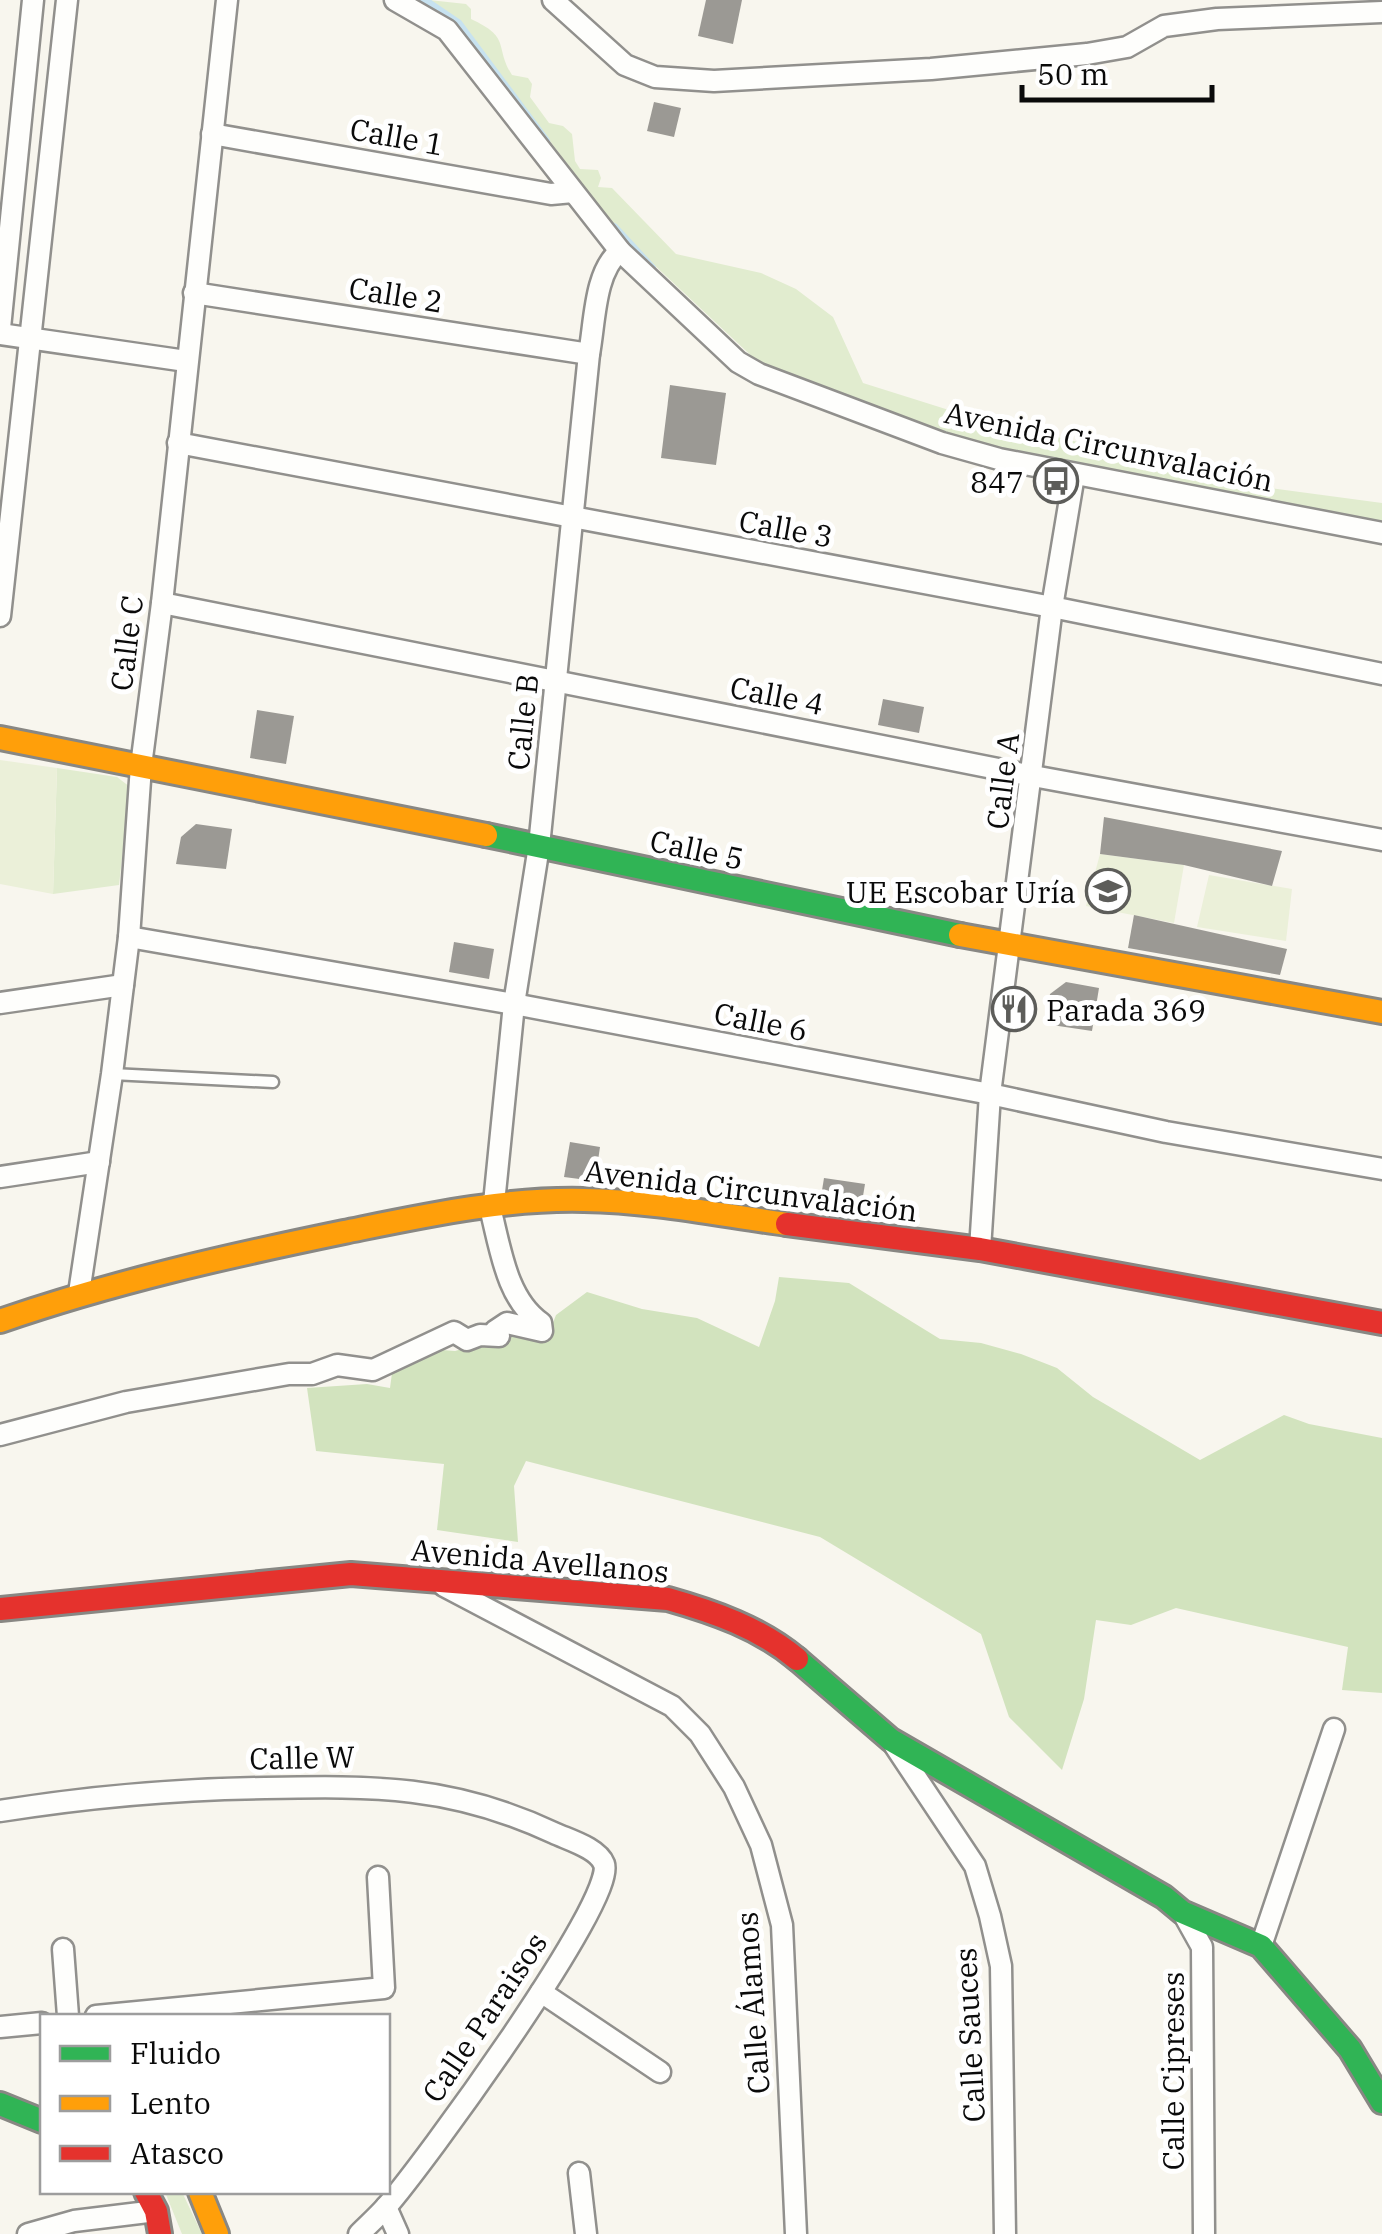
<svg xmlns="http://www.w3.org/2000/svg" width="1382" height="2234" font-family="'IBM Plex Serif',serif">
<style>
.green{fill:#e1eccf}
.forest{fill:#d2e3be}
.pitch{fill:#ebf0d9}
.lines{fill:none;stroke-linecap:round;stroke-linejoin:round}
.stream{stroke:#c7e2f0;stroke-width:8}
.building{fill:#9b9994}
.lane-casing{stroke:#91908d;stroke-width:15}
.street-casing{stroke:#91908d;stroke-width:25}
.fast-casing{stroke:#888783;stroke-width:28}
.slow-casing{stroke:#888783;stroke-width:28}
.jam-casing{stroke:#888783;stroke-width:28}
.lane{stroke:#fefefc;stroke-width:10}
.street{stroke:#fefefc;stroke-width:20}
.fast{stroke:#30b455;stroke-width:22}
.slow{stroke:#ff9f0a;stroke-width:22}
.jam{stroke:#e5322d;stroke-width:22}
.labels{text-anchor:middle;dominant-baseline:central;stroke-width:10;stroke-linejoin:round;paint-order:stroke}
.street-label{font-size:30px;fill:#0a0a0a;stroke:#fff}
.poi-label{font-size:30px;fill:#0a0a0a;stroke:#fff;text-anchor:end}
</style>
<rect width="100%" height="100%" fill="#f8f6ee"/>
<g class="green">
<path d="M 429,0 L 466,4 L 471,9 L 471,19 C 512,38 494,46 512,75 L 528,78 L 532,84 L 530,97 L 549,123 L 563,126 L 572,134 L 575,161 L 580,169 L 598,170 L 601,178 L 598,187 L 612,188 L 676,254 L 761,273 L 796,289 L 833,317 L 863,383 L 952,411 L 1255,486 L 1382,503 L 1382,527 L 1082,472 L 960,440 L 760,364 L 619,232 L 459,22 Z"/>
<path d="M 57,768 L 117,777 L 130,787 L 119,885 L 53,894 Z"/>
<path d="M 165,2192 L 182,2192 L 202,2234 L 182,2234 Z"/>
</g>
<path class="forest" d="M 779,1277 L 849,1283 L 940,1339 L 981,1343 L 1021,1354 L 1057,1368 L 1093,1397 L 1200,1460 L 1284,1415 L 1309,1424 L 1382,1438 L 1382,1693 L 1342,1690 L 1348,1647 L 1176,1608 L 1131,1625 L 1096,1620 L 1084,1699 L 1062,1770 L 1009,1717 L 981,1634 L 820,1537 L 526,1461 L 514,1486 L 518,1542 L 437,1530 L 444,1464 L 316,1451 L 307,1388 L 367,1384 L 390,1388 L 392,1373 L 442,1350 L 455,1351 L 505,1337 L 549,1333 L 556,1315 L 587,1292 L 642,1309 L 697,1318 L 759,1347 L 775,1301 Z"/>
<g class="pitch">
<path d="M 0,760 L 57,768 L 53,894 L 0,884 Z"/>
<path d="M 1100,854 L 1184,865 L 1174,923 L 1086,906 Z"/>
<path d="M 1209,875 L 1292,889 L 1286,941 L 1197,927 Z"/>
</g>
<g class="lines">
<g class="stream">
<path d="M 424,0 L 458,23 L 546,141"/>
<path d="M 614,227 L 652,268"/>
</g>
</g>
<g class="building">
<path d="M 706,0 L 742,0 L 733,44 L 698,36 Z"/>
<path d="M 654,102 L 681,108 L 674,137 L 647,131 Z"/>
<path d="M 670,385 L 726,393 L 716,465 L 661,458 Z"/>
<path d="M 883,699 L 924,707 L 919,733 L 878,725 Z"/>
<path d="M 257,710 L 294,716 L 286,764 L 250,758 Z"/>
<path d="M 1104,817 L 1282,851 L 1272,886 L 1184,865 L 1100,854 Z"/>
<path d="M 196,824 L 232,829 L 226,869 L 176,864 L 181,837 Z"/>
<path d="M 1134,915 L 1287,949 L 1280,975 L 1128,948 Z"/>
<path d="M 454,942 L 494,949 L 489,979 L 449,972 Z"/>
<path d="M 1066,982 L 1099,988 L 1092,1031 L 1045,1024 L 1050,994 Z"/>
<path d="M 570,1142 L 600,1147 L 595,1181 L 564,1177 Z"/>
<path d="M 824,1178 L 865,1184 L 860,1214 L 819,1209 Z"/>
</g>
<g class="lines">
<defs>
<path id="lane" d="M 112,1074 L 273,1082"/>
<g id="street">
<path d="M 395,0 L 447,30 L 620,251 L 738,362 L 759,374 L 942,443 L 999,459 L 1382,533"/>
<path d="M 553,0 L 625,65 L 655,77 L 714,81 L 931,69 L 1087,54 L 1127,47 L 1164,26 L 1217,19 L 1382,12"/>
<path d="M 212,134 L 551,194 L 573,192"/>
<path d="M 194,293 L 589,354"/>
<path d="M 0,328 L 33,0"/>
<path d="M 0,334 L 186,361"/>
<path d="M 178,443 L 1052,607 L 1382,674"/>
<path d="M 162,603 L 1033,776 L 1382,840"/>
<path d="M 0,616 L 67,0"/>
<path d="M 129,937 L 514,1004 L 990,1094 L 1166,1132 L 1382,1169"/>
<path d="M 0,1003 L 123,985"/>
<path d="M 0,1177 L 99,1162"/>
<path d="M 494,1203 L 514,1004 L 539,846 L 589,354 C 595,323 594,272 620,251"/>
<path d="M 980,1249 L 990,1094 L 1052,607 L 1074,475"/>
<path d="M 79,1293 L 112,1074 L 129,937 L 141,766 L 162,603 L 227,0"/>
<path d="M 0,1435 L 126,1402 L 289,1374 L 312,1374 L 337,1365 L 373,1370 L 454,1332 L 467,1340 L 480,1335 L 499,1336 L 495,1331 L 507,1323 L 542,1331 L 541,1323 C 505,1298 500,1244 489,1204"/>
<path d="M 444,1586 L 672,1706 L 700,1734 L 734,1787 L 761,1845 L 782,1925 L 796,2234"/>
<path d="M 895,1746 L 975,1866 L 990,1916 L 1001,1966 L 1005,2234"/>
<path d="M 0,1811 C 88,1797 176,1789 265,1788 C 374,1786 452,1785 554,1833 C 569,1840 598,1848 604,1864 C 617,1900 420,2169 386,2207 C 377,2217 368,2225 359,2234"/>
<path d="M 1183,1913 L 1202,1947 L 1204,2234"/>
<path d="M 1261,1946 L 1334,1729"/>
<path d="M 63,1949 L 68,2016"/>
<path d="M 541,1992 L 660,2072"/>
<path d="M 96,2016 L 384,1988 L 378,1877"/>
<path d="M 0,2027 L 42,2023"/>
<path d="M 579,2173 L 586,2234"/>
<path d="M 386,2207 L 398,2234"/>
<path d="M 28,2234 L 74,2221 L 156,2211"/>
</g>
<g id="fast">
<path d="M 486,835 L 960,935"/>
<path d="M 797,1659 L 891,1740 L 1164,1897 L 1182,1912 L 1261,1946 L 1350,2049 L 1382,2102"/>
<path d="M 0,2104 L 42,2121"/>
</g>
<g id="slow">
<path d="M 0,738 L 486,835"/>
<path d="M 960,935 L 1382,1012"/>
<path d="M 0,1321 C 113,1282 228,1256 344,1232 C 423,1216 504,1198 584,1200 C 652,1201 720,1215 787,1224"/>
<path d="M 200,2192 L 217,2234"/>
</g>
<g id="jam">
<path d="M 787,1224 L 980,1249 L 1382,1323"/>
<path d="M 0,1609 L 351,1574 L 668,1599 C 714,1612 760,1628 797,1659"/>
<path d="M 146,2192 L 156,2211 L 160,2234"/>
</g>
</defs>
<use href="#lane" class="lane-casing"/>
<use href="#street" class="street-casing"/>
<use href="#fast" class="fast-casing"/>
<use href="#slow" class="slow-casing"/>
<use href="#jam" class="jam-casing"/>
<use href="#lane" class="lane"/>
<use href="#street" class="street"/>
<use href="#fast" class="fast"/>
<use href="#slow" class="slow"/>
<use href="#jam" class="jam"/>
</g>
<defs>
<symbol id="bus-ring" viewBox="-11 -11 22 22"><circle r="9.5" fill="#fff" stroke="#5d5d5a" stroke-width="1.5"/><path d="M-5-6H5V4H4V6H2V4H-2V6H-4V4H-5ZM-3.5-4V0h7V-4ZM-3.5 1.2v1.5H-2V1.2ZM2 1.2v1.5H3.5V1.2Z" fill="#5d5d5a"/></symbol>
<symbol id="school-ring" viewBox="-11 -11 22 22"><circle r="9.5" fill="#fff" stroke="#5d5d5a" stroke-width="1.5"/><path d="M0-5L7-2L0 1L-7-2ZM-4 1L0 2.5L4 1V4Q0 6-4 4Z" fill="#5d5d5a"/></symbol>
<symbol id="restaurant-ring" viewBox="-11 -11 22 22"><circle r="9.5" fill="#fff" stroke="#5d5d5a" stroke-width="1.5"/><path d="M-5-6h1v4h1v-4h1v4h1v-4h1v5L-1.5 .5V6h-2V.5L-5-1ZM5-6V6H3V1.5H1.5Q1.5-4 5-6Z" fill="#5d5d5a"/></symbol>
</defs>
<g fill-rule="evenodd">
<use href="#bus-ring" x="1031" y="456" width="50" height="50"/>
<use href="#school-ring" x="1083" y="866" width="50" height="50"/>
<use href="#restaurant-ring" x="989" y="984" width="50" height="50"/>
</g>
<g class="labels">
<g class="street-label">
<text transform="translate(397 136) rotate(10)">Calle 1</text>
<text transform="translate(396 294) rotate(9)">Calle 2</text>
<text transform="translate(1109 446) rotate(12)">Avenida Circunvalación</text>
<text transform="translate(786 528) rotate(10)">Calle 3</text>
<text transform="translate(126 643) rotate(-83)">Calle C</text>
<text transform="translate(777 695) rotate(11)">Calle 4</text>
<text transform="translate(522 722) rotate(-84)">Calle B</text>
<text transform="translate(1002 781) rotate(-83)">Calle A</text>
<text transform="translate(697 849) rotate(12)">Calle 5</text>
<text transform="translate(761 1021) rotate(11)">Calle 6</text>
<text transform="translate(751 1190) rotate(7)">Avenida Circunvalación</text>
<text transform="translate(540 1560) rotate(5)">Avenida Avellanos</text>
<text transform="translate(302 1757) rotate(-1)">Calle W</text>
<text transform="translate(752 2003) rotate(-94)">Calle Álamos</text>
<text transform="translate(484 2017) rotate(-56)">Calle Paraisos</text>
<text transform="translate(969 2035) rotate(-93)">Calle Sauces</text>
<text transform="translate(1172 2071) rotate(-90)">Calle Cipreses</text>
</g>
<g class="poi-label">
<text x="1024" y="481">847</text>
<text x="1076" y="891">UE Escobar Uría</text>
<text x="1046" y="1009" text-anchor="start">Parada 369</text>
</g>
</g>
<rect x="40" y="2014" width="350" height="180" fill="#ffffff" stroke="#9d9d9d" stroke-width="2.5"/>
<rect x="60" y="2046" width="50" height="15" fill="#30b455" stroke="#9d9d9d" stroke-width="2.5"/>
<text x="130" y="2064" font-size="30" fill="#0a0a0a">Fluido</text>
<rect x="60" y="2096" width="50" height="15" fill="#ff9f0a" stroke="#9d9d9d" stroke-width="2.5"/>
<text x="130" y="2114" font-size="30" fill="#0a0a0a">Lento</text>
<rect x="60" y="2146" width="50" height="15" fill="#e5322d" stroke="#9d9d9d" stroke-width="2.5"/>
<text x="130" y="2164" font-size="30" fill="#0a0a0a">Atasco</text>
<path d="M1022 85v15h190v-15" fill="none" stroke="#0a0a0a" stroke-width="5"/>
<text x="1037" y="85" font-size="30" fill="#0a0a0a" stroke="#ffffff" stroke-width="8" paint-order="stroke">50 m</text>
</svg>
